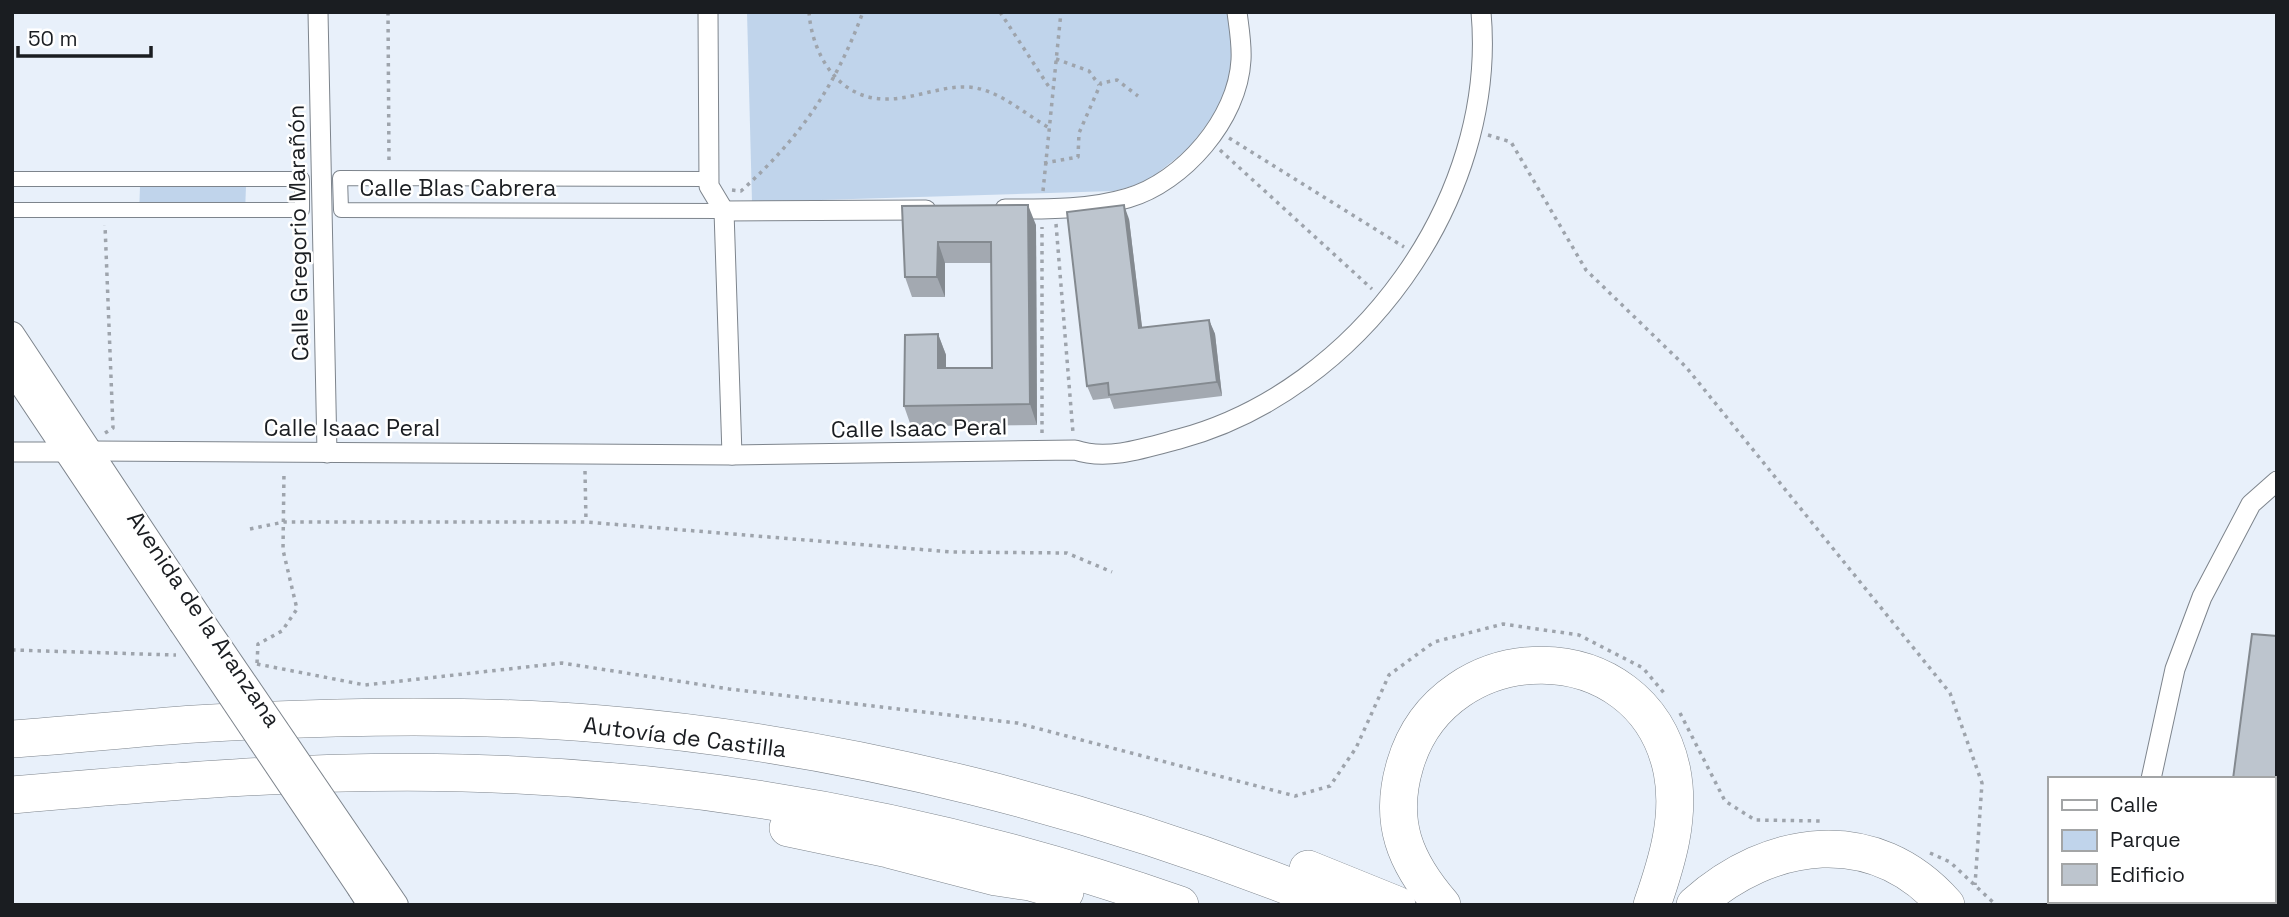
<svg xmlns="http://www.w3.org/2000/svg" width="2289" height="917" font-family="'Space Grotesk',sans-serif">
<style>
.green{fill:#c0d4eb}
.lines{fill:none;stroke-linecap:round;stroke-linejoin:round}
.pedestrian-casing{stroke:#7d848c;stroke-width:16}
.minor-casing{stroke:#7d848c;stroke-width:21}
.tertiary-casing{stroke:#7d848c;stroke-width:26}
.motorway-casing{stroke:#7d848c;stroke-width:38}
.path{stroke:#9ea4ac;stroke-width:3.5;stroke-dasharray:3.5 5;stroke-linecap:butt}
.pedestrian{stroke:#fff;stroke-width:14}
.minor{stroke:#fff;stroke-width:19}
.tertiary{stroke:#fff;stroke-width:24}
.motorway{stroke:#fff;stroke-width:37}
.tertiary-bridge-casing{stroke:#7d848c;stroke-width:26;stroke-linecap:butt}
.tertiary-bridge{stroke:#fff;stroke-width:24}
.wall{fill:#a3a9b1}
.shaded-wall{fill:#848a90}
.building{fill:#bdc5ce;stroke:#848a90;stroke-width:2}
.labels{text-anchor:middle;dominant-baseline:central;stroke-width:5;stroke-linejoin:round;paint-order:stroke}
.street-label{font-size:23px;fill:#1a1d21;stroke:#fff}
</style>
<rect width="100%" height="100%" fill="#e8f0fa"/>
<g class="green">
<path d="M 747,12 L 1231,12 L 1233,72 L 1223,103 L 1191,145 L 1179,156 L 1146,182 L 1114,191 L 752,202 Z"/>
<path d="M 246,186 L 245,213 L 139,215 L 140,187 Z"/>
</g>
<g class="lines">
<defs>
<g id="pedestrian">
<path d="M 12,179 L 302,179 L 302,210 L 12,210"/>
<path d="M 709,179 L 340,178 L 341,210 L 724,211"/>
</g>
<g id="minor">
<path d="M 318,12 L 327,453"/>
<path d="M 708,12 L 709,186 L 724,211 L 732,455"/>
<path d="M 1005,209 C 1045,209 1088,210 1128,198 C 1183,182 1238,119 1241,60 C 1242,44 1239,28 1237,12"/>
<path d="M 724,211 L 926,210"/>
<path d="M 93,451 L 732,455 L 1075,450 C 1107,461 1146,448 1179,439 C 1358,391 1498,199 1481,12"/>
<path d="M 12,452 L 68,452"/>
<path d="M 2151,779 L 2175,669 L 2202,597 L 2251,504 L 2277,481"/>
<path d="M 2144,905 L 2144,901"/>
</g>
<g id="tertiary">
<path d="M 12,334 L 199,616"/>
<path d="M 12,370 L 181,623"/>
<path d="M 377,877 L 396,905"/>
<path d="M 360,889 L 370,905"/>
</g>
<g id="motorway">
<path d="M 12,739 C 73,735 134,728 195,724 C 329,716 467,713 601,724 C 850,744 1105,811 1336,905"/>
<path d="M 12,795 C 162,782 313,769 463,773 C 708,779 949,824 1180,905"/>
<path d="M 788,828 L 888,849 L 996,877 L 1030,882 L 1065,892"/>
<path d="M 1308,869 L 1397,905"/>
<path d="M 1442,905 C 1405,862 1388,822 1405,765 C 1444,632 1643,630 1672,771 C 1681,817 1667,862 1652,905"/>
<path d="M 1695,905 C 1770,838 1874,823 1946,905"/>
</g>
</defs>
<use href="#pedestrian" class="pedestrian-casing"/>
<use href="#minor" class="minor-casing"/>
<use href="#tertiary" class="tertiary-casing"/>
<use href="#motorway" class="motorway-casing"/>
<g class="path">
<path d="M 388,12 L 389,163"/>
<path d="M 809,12 C 812,55 839,100 887,99 C 914,99 940,86 967,87 C 997,88 1023,113 1048,127"/>
<path d="M 1000,12 L 1051,90"/>
<path d="M 1056,59 L 1089,71 L 1099,85"/>
<path d="M 1488,135 L 1511,142 L 1586,270 L 1686,367 L 1950,693 L 1982,783 L 1975,885"/>
<path d="M 1229,138 L 1404,247"/>
<path d="M 1220,150 L 1372,289"/>
<path d="M 1044,163 L 1078,157 L 1079,133 L 1101,83 L 1117,80 L 1138,96"/>
<path d="M 732,190 L 741,191 C 800,138 835,87 863,12"/>
<path d="M 1043,191 L 1061,12"/>
<path d="M 1056,224 L 1073,433"/>
<path d="M 105,433 L 113,428 L 105,225"/>
<path d="M 1042,433 L 1042,227"/>
<path d="M 585,471 L 586,522"/>
<path d="M 250,529 L 284,522 L 586,522 L 952,552 L 1067,553 L 1112,572"/>
<path d="M 12,650 L 176,655"/>
<path d="M 257,663 L 258,644 L 282,631 L 297,609 L 283,550 L 284,471"/>
<path d="M 257,664 L 365,685 L 562,663 L 729,689 L 1017,723 L 1295,796 L 1330,786 L 1356,748 L 1389,675 L 1434,642 L 1503,624 L 1579,635 L 1643,668 L 1664,693"/>
<path d="M 1680,713 L 1725,801 L 1755,820 L 1823,821"/>
<path d="M 1930,853 L 1950,862 L 1996,905"/>
</g>
<use href="#pedestrian" class="pedestrian"/>
<use href="#minor" class="minor"/>
<use href="#tertiary" class="tertiary"/>
<use href="#motorway" class="motorway"/>
<defs>
<g id="tertiary-bridge">
<path d="M 199,616 L 377,877"/>
<path d="M 181,623 L 360,889"/>
</g>
</defs>
<use href="#tertiary-bridge" class="tertiary-bridge-casing"/>
<use href="#tertiary-bridge" class="tertiary-bridge"/>
</g>
<g class="wall">
<path d="M 902,206 L 1036,225 L 1037,425 L 911,426 L 904,406 L 938,334 L 946,355 L 946,368 L 992,368 L 991,263 L 945,263 L 945,297 L 912,297 L 905,277 Z"/>
<path d="M 1129,219 L 1142,328 L 1209,320 L 1215,334 L 1222,396 L 1114,409 L 1110,398 L 1093,400 L 1087,386 Z"/>
</g>
<g class="shaded-wall">
<path d="M 1028,205 L 1036,225 L 1037,425 L 1030,404 Z"/>
<path d="M 1124,205 L 1129,219 L 1144,343 L 1139,328 Z"/>
<path d="M 938,242 L 945,263 L 945,297 L 937,277 Z"/>
<path d="M 1209,320 L 1215,334 L 1222,396 L 1217,382 Z"/>
<path d="M 938,334 L 946,355 L 946,389 L 938,368 Z"/>
</g>
<g class="building">
<path d="M 1028,205 L 1030,404 L 904,406 L 905,335 L 938,334 L 938,368 L 992,368 L 991,242 L 938,242 L 937,277 L 905,277 L 902,206 Z"/>
<path d="M 1124,205 L 1139,328 L 1209,320 L 1217,382 L 1109,395 L 1108,383 L 1087,386 L 1067,212 Z"/>
<path d="M 2252,634 L 2277,636 L 2277,905 L 2218,905 L 2218,901 L 2273,901 L 2273,779 L 2233,779 Z"/>
</g>
<g class="labels">
<g class="street-label">
<text x="458" y="188">Calle Blas Cabrera</text>
<text transform="translate(298 233) rotate(-91)">Calle Gregorio Marañón</text>
<text x="352" y="428">Calle Isaac Peral</text>
<text transform="translate(919 428) rotate(-1)">Calle Isaac Peral</text>
<text transform="translate(204 619) rotate(56)">Avenida de la Aranzana</text>
<text transform="translate(685 737) rotate(7)">Autovía de Castilla</text>
</g>
</g>
<rect width="2289" height="917" fill="none" stroke="#1a1d21" stroke-width="28"/>
<rect x="2048" y="777" width="228" height="126" fill="#ffffff" stroke="#a3a5a6" stroke-width="2"/>
<rect x="2062" y="800" width="35" height="10" fill="#ffffff" stroke="#a3a5a6" stroke-width="2"/>
<text x="2110" y="812" font-size="21" fill="#1a1d21">Calle</text>
<rect x="2062" y="830" width="35" height="21" fill="#c0d4eb" stroke="#a3a5a6" stroke-width="2"/>
<text x="2110" y="847" font-size="21" fill="#1a1d21">Parque</text>
<rect x="2062" y="864" width="35" height="21" fill="#bdc5ce" stroke="#a3a5a6" stroke-width="2"/>
<text x="2110" y="882" font-size="21" fill="#1a1d21">Edificio</text>
<path d="M18 46v10h133v-10" fill="none" stroke="#1a1d21" stroke-width="3.5"/>
<text x="28" y="46" font-size="21" fill="#1a1d21" stroke="#ffffff" stroke-width="5" paint-order="stroke">50 m</text>
</svg>
